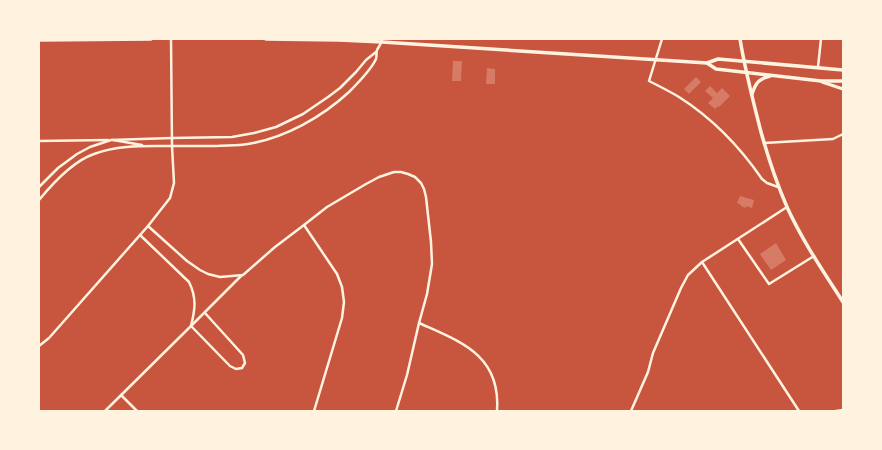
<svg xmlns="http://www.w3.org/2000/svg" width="882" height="450" font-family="'Open Sans',sans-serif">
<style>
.building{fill:#d67c66}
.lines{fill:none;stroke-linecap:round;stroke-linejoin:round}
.minor{stroke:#fff3e0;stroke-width:2.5}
.secondary{stroke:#fff3e0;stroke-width:3}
.primary{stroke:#fff3e0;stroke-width:3.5}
</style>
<rect width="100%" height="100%" fill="#c8553d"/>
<g class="building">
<path d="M 453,61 L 462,61 L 461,81 L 452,81 Z"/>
<path d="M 487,68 L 495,69 L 495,84 L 486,84 Z"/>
<path d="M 696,77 L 701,82 L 689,94 L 684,89 Z"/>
<path d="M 710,86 L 717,93 L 722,88 L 730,96 L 719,107 L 718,106 L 715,109 L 708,103 L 713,98 L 705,91 Z"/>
<path d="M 740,196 L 754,200 L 752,208 L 746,206 L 746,208 L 741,206 L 741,205 L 737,203 Z"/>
<path d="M 776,243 L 786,260 L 771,270 L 760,254 Z"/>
</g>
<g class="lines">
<g class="minor">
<path d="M 662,39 L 649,81 C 659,86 669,91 679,97 C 712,118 740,147 762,179 L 767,183 L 778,187"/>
<path d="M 818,67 L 821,39"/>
<path d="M 113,140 L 142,145"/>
<path d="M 39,141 L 108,140"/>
<path d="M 764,143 L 833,139 L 843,134"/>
<path d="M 39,187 L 58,168 L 77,154 L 90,147 L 111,140 L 172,138 L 232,137 L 254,133 L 276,127 L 303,114 L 328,97 L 340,88 L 356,72 L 366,60 L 376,52"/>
<path d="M 39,200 C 53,183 73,161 94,154 C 117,145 143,146 166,146 C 182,146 199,146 215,146 C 226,145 237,146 248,144 C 285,138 322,117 349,92 C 358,83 371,70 376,59 C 377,56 376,53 377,50 C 379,46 382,43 382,39"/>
<path d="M 304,225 L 337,274 L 342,287 L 344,302 L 342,318 L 314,411"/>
<path d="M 148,226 L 187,261 L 200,270 L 208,274 L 220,277 L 243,275 L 275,247 L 304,225 L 327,207 L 366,184 L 379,177 L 394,172 L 401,172 L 408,174 L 415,177 L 421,183 L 424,189 L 426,197 L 431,242 L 432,264 L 427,294 L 419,323 L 407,375 L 396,411"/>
<path d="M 738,239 L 769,284 L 814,256"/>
<path d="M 702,262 L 799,411"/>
<path d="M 205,313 L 243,355 L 245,363 L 242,368 L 236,369 L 230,366 L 191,326 L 242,275"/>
<path d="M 419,323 C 461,342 501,355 497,411"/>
<path d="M 39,346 L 49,338 L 148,226 L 170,198 L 174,183 L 172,146 L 171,39"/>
<path d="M 121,395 L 137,411"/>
<path d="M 105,411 L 191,326 C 195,310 197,298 189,282 L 140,235"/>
<path d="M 631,411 L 648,372 L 653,353 L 681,288 L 688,275 L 702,262 L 787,207"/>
<path d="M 836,411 L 843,410"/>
</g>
<path class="secondary" d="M 822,82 L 843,89"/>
<g class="primary">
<path d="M 266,39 L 339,40 L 382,42 L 707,63 L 718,59 L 843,70"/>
<path d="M 740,39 C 745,70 753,101 761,132 C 768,157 776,182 787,207 C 802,240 823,271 843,302"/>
<path d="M 39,40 L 151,39"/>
<path d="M 707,63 L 716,69 L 821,81 L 843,81"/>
<path d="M 752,94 C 756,82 759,79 770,76"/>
</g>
</g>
<rect width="882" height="450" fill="none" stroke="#fff3e0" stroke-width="80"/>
</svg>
